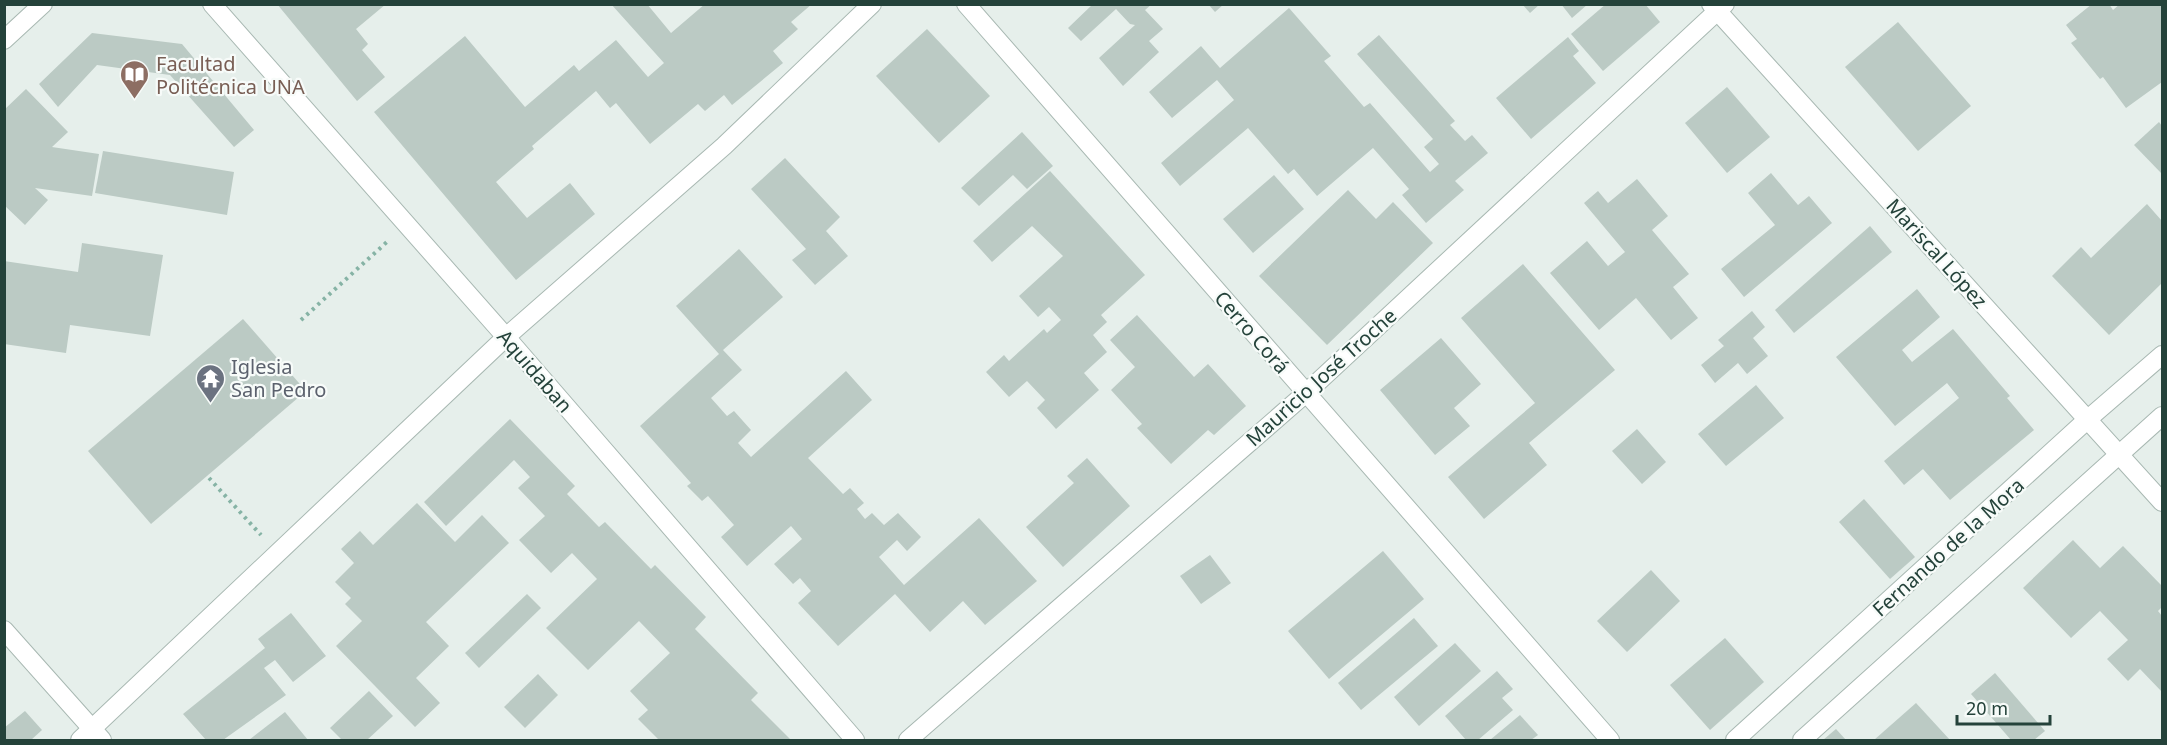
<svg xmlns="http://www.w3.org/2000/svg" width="2167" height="745" font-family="'Noto Sans',sans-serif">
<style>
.building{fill:#bbcac4}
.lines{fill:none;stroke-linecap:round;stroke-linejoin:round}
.minor-casing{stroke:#a8b8b2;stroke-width:20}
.path{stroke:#86b3a5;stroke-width:4;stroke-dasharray:3 4.5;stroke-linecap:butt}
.minor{stroke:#fff;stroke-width:18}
.labels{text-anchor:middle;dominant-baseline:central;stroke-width:4.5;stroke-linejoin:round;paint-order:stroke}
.education-label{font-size:20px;fill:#785e54;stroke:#f7fbf9;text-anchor:start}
.street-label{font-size:20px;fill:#24423a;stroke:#f7fbf9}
.worship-label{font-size:20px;fill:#5b616d;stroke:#f7fbf9;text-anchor:start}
</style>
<rect width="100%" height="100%" fill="#e6efeb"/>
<g class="building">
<path d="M 277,4 L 386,4 L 356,29 L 368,44 L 362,50 L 385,77 L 357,101 Z"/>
<path d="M 611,4 L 647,4 L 671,33 L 705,4 L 812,4 L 791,22 L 798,29 L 773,51 L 783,63 L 732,105 L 724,95 L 705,111 L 698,104 L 650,144 L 616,103 L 610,108 L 596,91 L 532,146 L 534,149 L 496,182 L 527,218 L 570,183 L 595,214 L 516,280 L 374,112 L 465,36 L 525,107 L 574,65 L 579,71 L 616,40 L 648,77 L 664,63 Z"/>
<path d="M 1093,4 L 1152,4 L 1145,10 L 1163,29 L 1149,41 L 1159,52 L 1123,86 L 1099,58 L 1135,25 L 1130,24 L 1116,9 L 1081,41 L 1068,28 Z"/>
<path d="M 1208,4 L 1224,4 L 1215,12 Z"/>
<path d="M 1522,4 L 1540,4 L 1530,13 Z"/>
<path d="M 1561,4 L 1588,4 L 1572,18 Z"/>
<path d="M 1606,4 L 1645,4 L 1660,22 L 1603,71 L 1571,34 Z"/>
<path d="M 2092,4 L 2109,4 L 2113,10 L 2120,4 L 2162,4 L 2162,82 L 2126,108 L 2103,77 L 2100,79 L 2071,43 L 2077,39 L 2066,25 Z"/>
<path d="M 1289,8 L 1331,56 L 1324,61 L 1364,107 L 1370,103 L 1430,172 L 1439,164 L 1424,147 L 1433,139 L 1357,54 L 1379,35 L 1455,121 L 1450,125 L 1465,141 L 1472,135 L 1488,153 L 1455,181 L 1464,190 L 1426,223 L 1402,195 L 1409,189 L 1373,148 L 1317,196 L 1294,169 L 1288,174 L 1248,128 L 1180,186 L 1161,163 L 1234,100 L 1217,80 L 1172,118 L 1149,92 L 1201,46 L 1220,68 Z"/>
<path d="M 1898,22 L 1971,106 L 1918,151 L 1845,67 Z"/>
<path d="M 927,29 L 990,96 L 939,143 L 876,76 Z"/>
<path d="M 92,33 L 182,44 L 254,130 L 234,147 L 170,75 L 97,65 L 58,107 L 39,84 Z"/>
<path d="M 1568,37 L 1579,51 L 1573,56 L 1596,83 L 1531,139 L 1496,98 Z"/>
<path d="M 1727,87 L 1770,137 L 1727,173 L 1685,123 Z"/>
<path d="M 26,89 L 68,132 L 52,147 L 99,154 L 92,196 L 35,188 L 48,200 L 25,225 L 4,205 L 4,110 Z"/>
<path d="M 2159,122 L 2162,126 L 2162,174 L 2134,145 Z"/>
<path d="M 1022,132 L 1053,166 L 1027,189 L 1013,175 L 979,206 L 961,188 Z"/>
<path d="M 103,151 L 234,172 L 227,215 L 95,193 Z"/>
<path d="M 785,158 L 840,217 L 826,231 L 848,256 L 815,285 L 792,260 L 806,249 L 751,189 Z"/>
<path d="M 1050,171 L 1145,275 L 1101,315 L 1107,322 L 1093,335 L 1107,352 L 1084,373 L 1099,390 L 1056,429 L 1037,408 L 1045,400 L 1027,381 L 1009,397 L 986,372 L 1004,355 L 1009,361 L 1044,329 L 1047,333 L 1061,320 L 1049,307 L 1038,317 L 1019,296 L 1063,256 L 1032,226 L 992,262 L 973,241 Z"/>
<path d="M 1771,173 L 1798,205 L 1809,196 L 1832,223 L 1744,297 L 1721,269 L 1775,225 L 1748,193 Z"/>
<path d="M 1274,175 L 1304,209 L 1253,253 L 1223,219 Z"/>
<path d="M 1637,179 L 1668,216 L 1652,230 L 1689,274 L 1673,287 L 1698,318 L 1671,340 L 1636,298 L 1599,330 L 1550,273 L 1587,241 L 1608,266 L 1625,252 L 1584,203 L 1598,191 L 1608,203 Z"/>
<path d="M 1348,190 L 1376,219 L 1393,202 L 1433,243 L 1327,345 L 1259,276 Z"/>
<path d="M 2147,204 L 2162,221 L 2162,283 L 2109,335 L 2052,276 L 2081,247 L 2091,258 Z"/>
<path d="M 1870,226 L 1892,252 L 1794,333 L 1775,310 Z"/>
<path d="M 82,243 L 163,255 L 150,336 L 70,325 L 66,353 L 4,344 L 4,261 L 78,272 Z"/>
<path d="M 739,249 L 783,297 L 723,350 L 742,370 L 711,398 L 727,416 L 734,411 L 751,430 L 738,443 L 751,457 L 846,371 L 872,400 L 808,458 L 843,494 L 850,488 L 864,503 L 857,509 L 865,519 L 872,513 L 884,525 L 898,513 L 921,537 L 907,551 L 897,540 L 879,557 L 904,585 L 979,518 L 1037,581 L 985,625 L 963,601 L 930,632 L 895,594 L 838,646 L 798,603 L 811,591 L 800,578 L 793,584 L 774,564 L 802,539 L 791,526 L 747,566 L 721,537 L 734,525 L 708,496 L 702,501 L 687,486 L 691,483 L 640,426 L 719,354 L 676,306 Z"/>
<path d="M 1523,264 L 1615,370 L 1529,443 L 1547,465 L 1484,519 L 1448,477 L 1535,403 L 1461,318 Z"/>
<path d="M 1917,289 L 1940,317 L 1902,350 L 1912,362 L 1953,329 L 2010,396 L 2007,398 L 2034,430 L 1950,500 L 1923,469 L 1904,485 L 1884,461 L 1959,398 L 1947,383 L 1895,426 L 1836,357 Z"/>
<path d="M 1752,311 L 1765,327 L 1753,338 L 1768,356 L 1747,374 L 1738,363 L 1715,383 L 1701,365 L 1724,346 L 1718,340 Z"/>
<path d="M 1137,315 L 1194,377 L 1208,364 L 1246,406 L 1214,435 L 1208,430 L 1171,464 L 1137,428 L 1142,424 L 1111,390 L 1135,367 L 1110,340 Z"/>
<path d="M 243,319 L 306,391 L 151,524 L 88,451 Z"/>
<path d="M 1441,338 L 1481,384 L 1454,408 L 1470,426 L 1435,455 L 1380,390 Z"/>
<path d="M 1756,385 L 1784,418 L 1726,466 L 1698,434 Z"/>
<path d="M 510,419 L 575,486 L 567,494 L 599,527 L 605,522 L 651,569 L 655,565 L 706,617 L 695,629 L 758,693 L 751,700 L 791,740 L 659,740 L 638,719 L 648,710 L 630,691 L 670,653 L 639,621 L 588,670 L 546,628 L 597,579 L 572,553 L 551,573 L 519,540 L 545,516 L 518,488 L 530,477 L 514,460 L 446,526 L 424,502 Z"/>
<path d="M 1637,429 L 1666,462 L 1642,484 L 1612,451 Z"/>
<path d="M 1087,458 L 1130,506 L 1063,567 L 1026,527 L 1074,483 L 1067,476 Z"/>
<path d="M 1864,499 L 1915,557 L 1890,579 L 1839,522 Z"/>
<path d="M 417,503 L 455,542 L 482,515 L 509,543 L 426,622 L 449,646 L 416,678 L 440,703 L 415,727 L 336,646 L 362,621 L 345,604 L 351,598 L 335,582 L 354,563 L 341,549 L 360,531 L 373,545 Z"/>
<path d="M 2073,540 L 2100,568 L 2123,546 L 2162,586 L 2162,607 L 2158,611 L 2162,616 L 2162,692 L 2140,669 L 2128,681 L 2107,659 L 2128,640 L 2100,611 L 2071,638 L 2023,588 Z"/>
<path d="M 1383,551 L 1424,599 L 1329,679 L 1288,631 Z"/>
<path d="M 1210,555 L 1231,583 L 1201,604 L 1180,576 Z"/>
<path d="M 1651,570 L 1680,601 L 1627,652 L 1597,621 Z"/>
<path d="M 527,594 L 541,608 L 479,668 L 465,653 Z"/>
<path d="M 291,613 L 326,656 L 293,682 L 275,660 L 264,668 L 286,695 L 223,740 L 206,740 L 183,714 L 265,648 L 258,639 Z"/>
<path d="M 1414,618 L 1438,646 L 1361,710 L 1338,683 Z"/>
<path d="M 1725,638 L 1764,682 L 1710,730 L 1670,685 Z"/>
<path d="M 1455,643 L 1481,671 L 1419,726 L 1394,697 Z"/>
<path d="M 1497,671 L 1513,689 L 1502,698 L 1513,710 L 1478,740 L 1466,740 L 1445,716 Z"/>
<path d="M 1995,673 L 2045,731 L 2034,740 L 2011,740 L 1971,694 Z"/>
<path d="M 538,674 L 558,695 L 525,728 L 504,707 Z"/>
<path d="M 369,691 L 393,716 L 367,740 L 342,740 L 330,728 Z"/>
<path d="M 1916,703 L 1950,740 L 1874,740 Z"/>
<path d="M 25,711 L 42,730 L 31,740 L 4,740 L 4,728 Z"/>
<path d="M 285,712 L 308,740 L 249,740 Z"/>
<path d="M 1520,715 L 1538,735 L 1531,740 L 1490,740 Z"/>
<path d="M 1836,729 L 1846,740 L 1823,740 Z"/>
</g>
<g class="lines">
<defs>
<g id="minor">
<path d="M 212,4 L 506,337 L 855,740"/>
<path d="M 966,4 L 1610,740"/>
<path d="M 1711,4 L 2162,502"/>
<path d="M 4,40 L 43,4"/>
<path d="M 4,630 L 102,740"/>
<path d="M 80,740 L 506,337 L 724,146 L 872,4"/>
<path d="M 908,740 L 1306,393 L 1725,4"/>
<path d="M 1735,740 L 2088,419 L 2162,355"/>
<path d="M 1802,740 L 2162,416"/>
</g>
</defs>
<use href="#minor" class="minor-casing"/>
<g class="path">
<path d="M 301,320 L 388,241"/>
<path d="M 209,478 L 261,535"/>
</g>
<use href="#minor" class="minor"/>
</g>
<defs>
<symbol id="library-pin" viewBox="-11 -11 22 30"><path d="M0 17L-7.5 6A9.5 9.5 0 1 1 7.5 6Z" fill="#8d6e63" stroke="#f7fbf9"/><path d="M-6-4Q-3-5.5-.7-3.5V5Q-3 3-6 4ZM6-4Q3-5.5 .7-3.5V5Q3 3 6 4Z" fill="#fff"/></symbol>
<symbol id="temple-pin" viewBox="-11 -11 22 30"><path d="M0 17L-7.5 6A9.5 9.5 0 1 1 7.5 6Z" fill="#6b7280" stroke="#f7fbf9"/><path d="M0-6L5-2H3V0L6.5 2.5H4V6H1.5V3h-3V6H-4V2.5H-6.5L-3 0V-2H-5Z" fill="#fff"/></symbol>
</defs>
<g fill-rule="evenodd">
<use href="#library-pin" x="118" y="58" width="33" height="45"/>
<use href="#temple-pin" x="194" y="362" width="33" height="45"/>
</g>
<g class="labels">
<g class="education-label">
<text x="156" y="63">Facultad<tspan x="156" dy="23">Politécnica UNA</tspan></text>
</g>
<g class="street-label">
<text transform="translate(1937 253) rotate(48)">Mariscal López</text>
<text transform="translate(1252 332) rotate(49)">Cerro Corá</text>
<text transform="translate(535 371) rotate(49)">Aquidaban</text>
<text transform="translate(1321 377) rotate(-42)">Mauricio José Troche</text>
<text transform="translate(1948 547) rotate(-42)">Fernando de la Mora</text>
</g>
<g class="worship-label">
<text x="231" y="366">Iglesia<tspan x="231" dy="23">San Pedro</tspan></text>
</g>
</g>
<rect width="2167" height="745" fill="none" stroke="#24423a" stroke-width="12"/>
<path d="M1957 715v9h93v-9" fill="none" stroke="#24423a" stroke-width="3"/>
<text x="1966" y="715" font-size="18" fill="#24423a" stroke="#f7fbf9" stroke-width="4.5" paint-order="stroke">20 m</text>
</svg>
